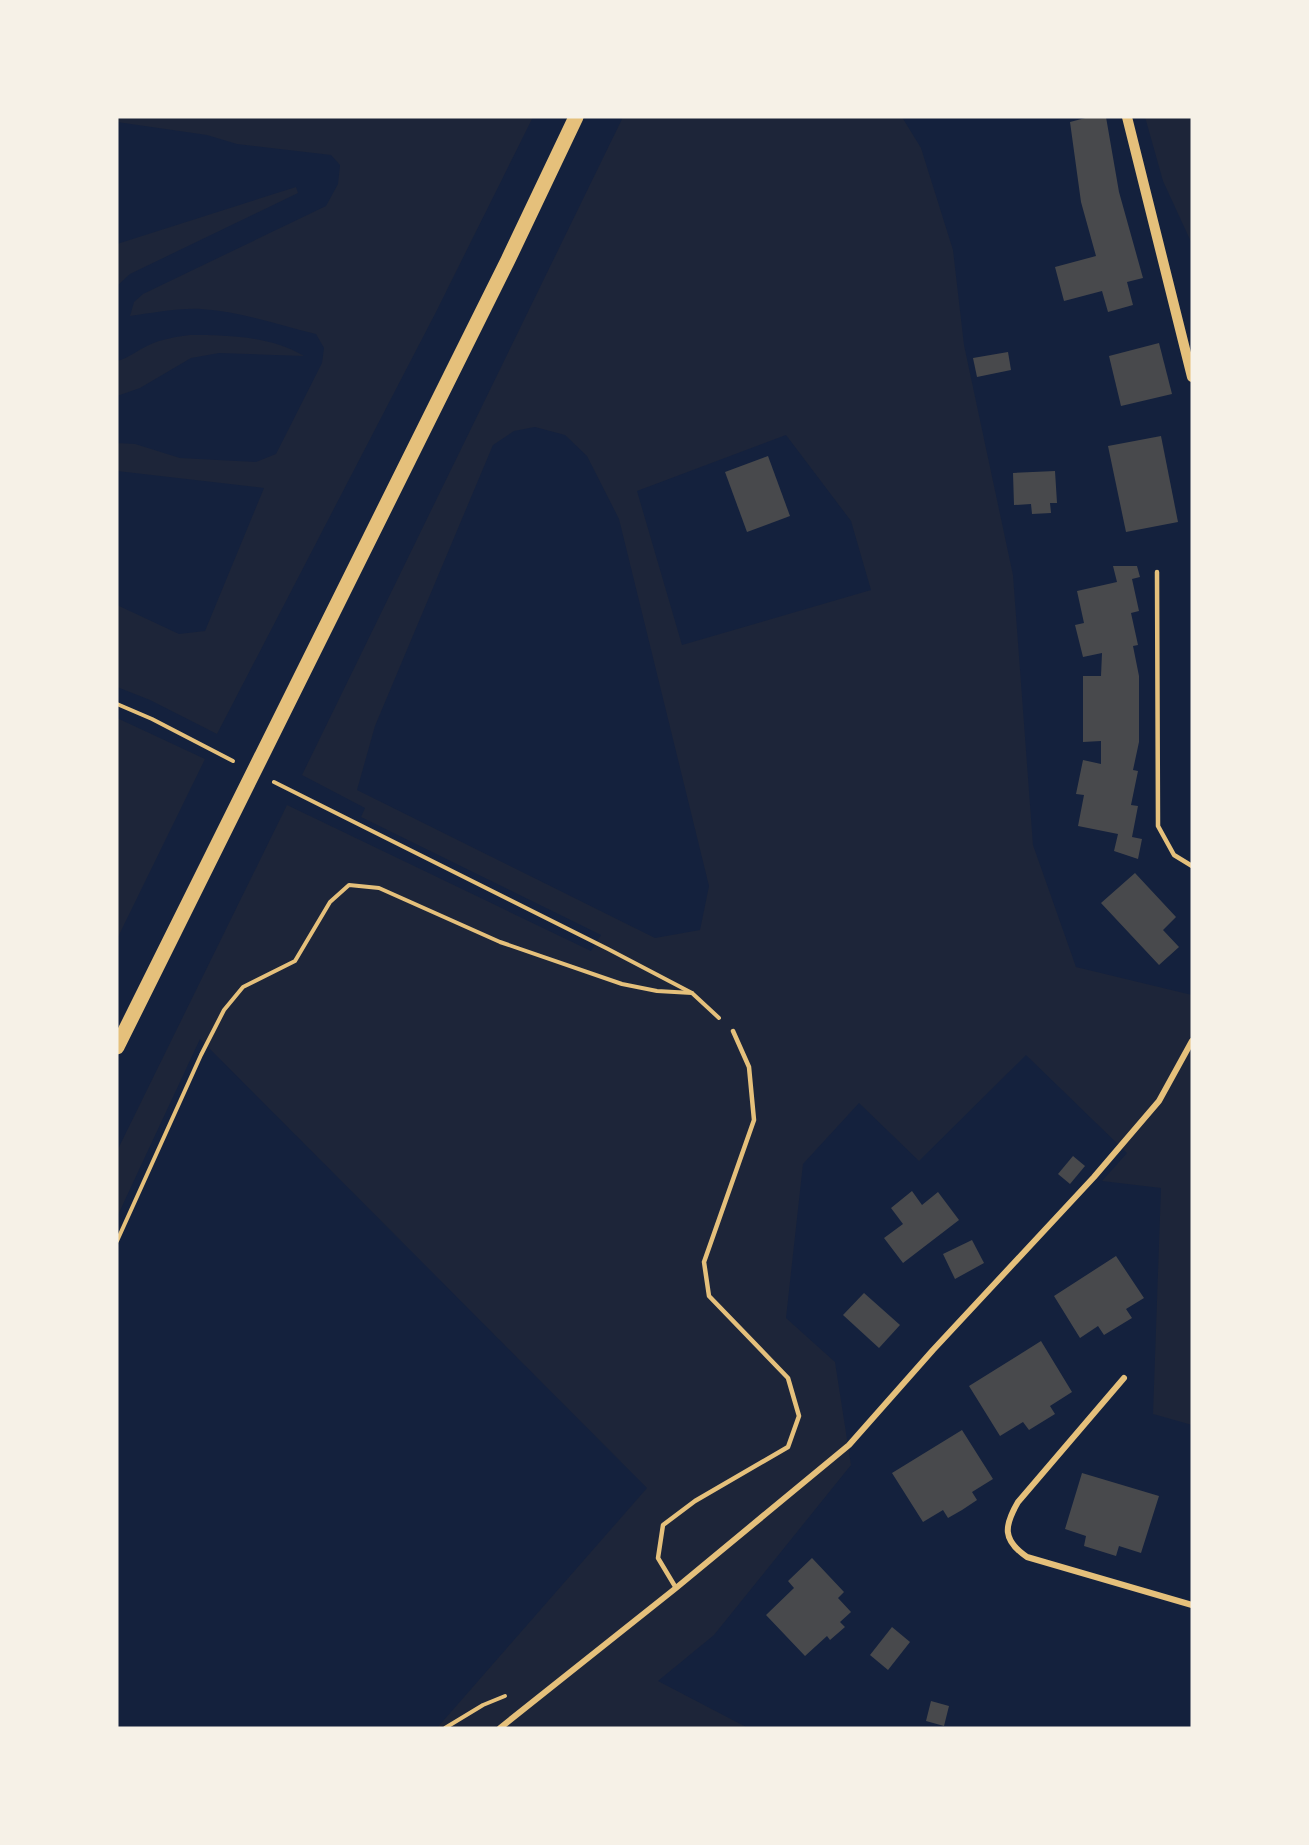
<svg xmlns="http://www.w3.org/2000/svg" width="1309" height="1845" font-family="Poppins,sans-serif">
<style>
.green{fill:#1d2539;fill-rule:evenodd}
.building{fill:#48494c}
.lines{fill:none;stroke-linecap:round;stroke-linejoin:round}
.path{stroke:#e5c07b;stroke-width:4}
.service{stroke:#e5c07b;stroke-width:4.5}
.minor{stroke:#e5c07b;stroke-width:6}
.tertiary{stroke:#e5c07b;stroke-width:10}
.primary{stroke:#e5c07b;stroke-width:15}
</style>
<rect width="100%" height="100%" fill="#14213d"/>
<g class="green">
<path d="M 117,117 L 533,117 L 436,312 L 217,734 L 150,700 L 117,687 L 117,605 L 179,634 L 205,631 L 264,488 L 117,471 L 117,443 L 135,444 L 180,458 L 256,462 L 276,454 L 322,363 L 324,348 L 316,334 C 279,325 239,311 201,309 C 177,308 154,313 130,316 L 134,302 L 143,294 L 326,206 L 338,184 L 340,165 L 331,155 L 237,144 L 207,135 L 117,122 Z"/>
<path d="M 623,117 L 902,117 L 921,148 L 953,250 L 964,345 L 1013,575 L 1033,845 L 1076,967 L 1192,995 L 1192,1425 L 1153,1414 L 1161,1188 L 1102,1181 L 1127,1153 L 1026,1055 L 919,1161 L 859,1103 L 803,1164 L 786,1318 L 835,1362 L 851,1465 L 714,1635 L 658,1681 L 748,1728 L 437,1728 L 647,1488 L 200,1039 L 117,1217 L 117,1151 L 287,805 L 591,951 L 601,935 L 361,817 L 365,808 L 302,775 ZM 535,427 L 565,435 L 587,456 L 619,519 L 709,886 L 700,930 L 655,938 L 357,790 L 375,726 L 493,445 L 514,431 ZM 786,435 L 851,521 L 871,590 L 682,645 L 637,491 Z"/>
<path d="M 1145,117 L 1192,117 L 1192,244 L 1163,181 Z"/>
<path d="M 296,187 L 298,193 L 130,274 L 117,286 L 117,244 Z"/>
<path d="M 190,335 C 229,335 270,336 304,356 L 219,353 L 191,358 L 140,388 L 117,396 L 117,361 C 129,358 136,351 147,346 C 161,339 175,337 190,335 Z"/>
<path d="M 117,718 L 205,759 L 117,939 Z"/>
</g>
<g class="building">
<path d="M 1089,117 L 1106,117 L 1119,192 L 1143,278 L 1127,282 L 1133,305 L 1108,312 L 1102,291 L 1064,301 L 1055,267 L 1096,256 L 1081,202 L 1070,122 Z"/>
<path d="M 1159,343 L 1172,394 L 1121,406 L 1109,356 Z"/>
<path d="M 1008,352 L 1011,370 L 977,377 L 973,358 Z"/>
<path d="M 1161,436 L 1178,522 L 1126,532 L 1108,446 Z"/>
<path d="M 768,456 L 790,516 L 747,532 L 725,472 Z"/>
<path d="M 1055,471 L 1057,503 L 1050,503 L 1051,513 L 1032,514 L 1031,504 L 1014,505 L 1013,473 Z"/>
<path d="M 1113,566 L 1137,566 L 1140,577 L 1132,579 L 1139,611 L 1131,613 L 1138,645 L 1133,646 L 1139,676 L 1139,742 L 1133,770 L 1138,771 L 1131,805 L 1138,806 L 1132,837 L 1142,839 L 1138,859 L 1114,851 L 1118,834 L 1078,826 L 1084,795 L 1076,794 L 1083,760 L 1101,764 L 1101,741 L 1083,742 L 1083,676 L 1101,676 L 1102,653 L 1083,657 L 1075,625 L 1084,623 L 1077,591 L 1117,582 Z"/>
<path d="M 1135,873 L 1176,917 L 1163,930 L 1179,947 L 1159,965 L 1101,903 Z"/>
<path d="M 1073,1156 L 1085,1166 L 1070,1184 L 1058,1174 Z"/>
<path d="M 912,1191 L 922,1205 L 938,1192 L 959,1220 L 903,1263 L 884,1238 L 903,1224 L 891,1208 Z"/>
<path d="M 972,1240 L 984,1263 L 955,1279 L 943,1254 Z"/>
<path d="M 1116,1256 L 1144,1298 L 1126,1309 L 1132,1318 L 1104,1335 L 1098,1326 L 1080,1338 L 1054,1296 Z"/>
<path d="M 864,1293 L 900,1325 L 879,1348 L 843,1315 Z"/>
<path d="M 1041,1341 L 1072,1392 L 1050,1406 L 1055,1414 L 1029,1430 L 1023,1422 L 1000,1436 L 969,1386 Z"/>
<path d="M 962,1430 L 993,1479 L 972,1492 L 977,1500 L 962,1510 L 948,1518 L 943,1510 L 923,1522 L 892,1473 Z"/>
<path d="M 1082,1473 L 1159,1496 L 1141,1553 L 1119,1546 L 1116,1556 L 1084,1546 L 1086,1536 L 1065,1529 Z"/>
<path d="M 812,1558 L 844,1592 L 838,1598 L 851,1612 L 840,1622 L 845,1627 L 830,1640 L 827,1636 L 805,1656 L 766,1615 L 794,1588 L 788,1581 Z"/>
<path d="M 892,1627 L 910,1642 L 888,1670 L 870,1655 Z"/>
<path d="M 931,1701 L 949,1706 L 944,1726 L 926,1721 Z"/>
</g>
<g class="lines">
<g class="path">
<path d="M 117,704 L 152,719 L 233,761"/>
<path d="M 274,782 L 608,949 L 692,993 L 719,1018"/>
<path d="M 117,1241 L 201,1055 L 224,1010 L 243,987 L 295,961 L 330,902 L 349,885 L 379,888 L 500,942 L 622,984 L 657,991 L 692,993"/>
<path d="M 445,1728 L 483,1705 L 505,1696"/>
</g>
<g class="service">
<path d="M 1157,572 L 1158,826 L 1174,855 L 1192,866"/>
<path d="M 676,1588 L 658,1558 L 663,1525 L 695,1501 L 788,1447 L 799,1416 L 788,1378 L 709,1296 L 704,1262 L 754,1120 L 749,1067 L 733,1031"/>
</g>
<g class="minor">
<path d="M 1124,1378 L 1018,1502 C 1004,1526 1002,1540 1027,1557 L 1192,1605"/>
<path d="M 500,1728 L 676,1588 L 849,1445 L 933,1350 L 1094,1177 L 1159,1101 L 1192,1041"/>
</g>
<path class="tertiary" d="M 1127,117 L 1192,377"/>
<path class="primary" d="M 117,1047 L 508,260 L 576,117"/>
</g>
<rect width="1309" height="1845" fill="none" stroke="#f6f1e7" stroke-width="237"/>
</svg>
